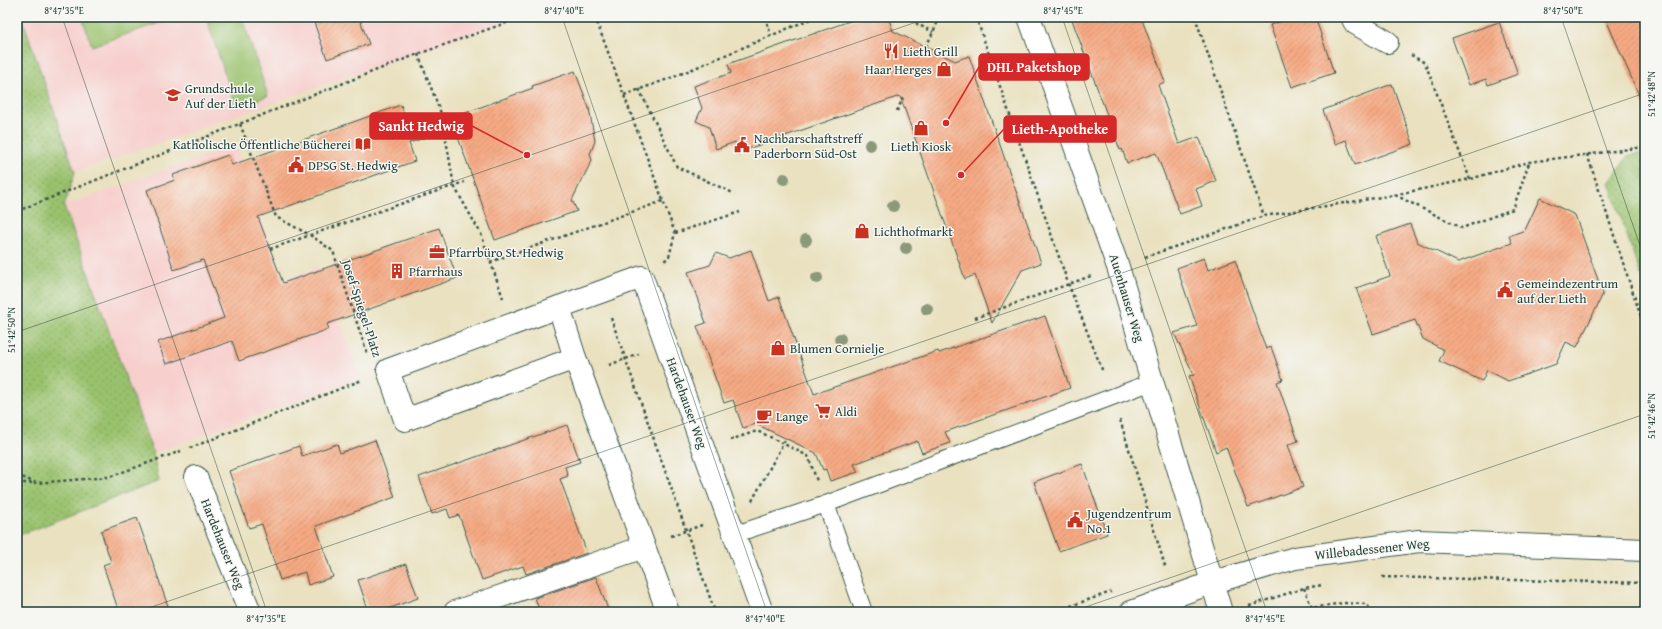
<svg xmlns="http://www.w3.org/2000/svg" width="1662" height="629" font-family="'Gentium Book Plus',serif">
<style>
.built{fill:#f7d0ce}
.grass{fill:url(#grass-dots);stroke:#5c8050}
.garden{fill:#9ac26d;stroke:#5c8050}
.building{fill:url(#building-hatch)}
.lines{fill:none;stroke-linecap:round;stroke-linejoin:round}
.service-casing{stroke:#3d5649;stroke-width:18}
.minor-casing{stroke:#3d5649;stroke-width:24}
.path{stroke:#3d5649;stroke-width:2.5;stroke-dasharray:3 3;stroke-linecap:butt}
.service{stroke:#fff;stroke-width:16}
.minor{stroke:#fff;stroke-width:22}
.tree{fill:#8b997a}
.ticks{fill:none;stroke:#1f3d34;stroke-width:1;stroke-opacity:0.45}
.labels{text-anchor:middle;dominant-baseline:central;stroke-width:3;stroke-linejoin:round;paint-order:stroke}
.poi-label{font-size:13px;fill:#1f3d34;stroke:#f6f6f2;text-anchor:start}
.street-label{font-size:13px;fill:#1f3d34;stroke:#f6f6f2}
.leader{fill:none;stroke:#d62828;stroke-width:1.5}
.callout-dot{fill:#d62828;stroke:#f6f6f2;stroke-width:1.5}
.callout{fill:#d62828;stroke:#d62828;stroke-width:1.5}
.callout-label{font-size:14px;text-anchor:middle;font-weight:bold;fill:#fff}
.neatline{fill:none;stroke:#1f3d34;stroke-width:1.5}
.ticks-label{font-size:10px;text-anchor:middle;fill:#1f3d34}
</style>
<defs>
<pattern id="grass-dots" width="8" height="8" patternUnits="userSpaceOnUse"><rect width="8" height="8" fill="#9ac26d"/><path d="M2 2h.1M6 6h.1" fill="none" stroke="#7d9f5a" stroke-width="1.8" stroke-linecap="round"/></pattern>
<pattern id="building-hatch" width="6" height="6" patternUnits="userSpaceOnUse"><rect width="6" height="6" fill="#f7aa84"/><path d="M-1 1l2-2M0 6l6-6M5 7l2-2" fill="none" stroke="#c78c6d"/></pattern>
</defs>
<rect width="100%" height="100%" fill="#f6f6f2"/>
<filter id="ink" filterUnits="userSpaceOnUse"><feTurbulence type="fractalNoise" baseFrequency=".025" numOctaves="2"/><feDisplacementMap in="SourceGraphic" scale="8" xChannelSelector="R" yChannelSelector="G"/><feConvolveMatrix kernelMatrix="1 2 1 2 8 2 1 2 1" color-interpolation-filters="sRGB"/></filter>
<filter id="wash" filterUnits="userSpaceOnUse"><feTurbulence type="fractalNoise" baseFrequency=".012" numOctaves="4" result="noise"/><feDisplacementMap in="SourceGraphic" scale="16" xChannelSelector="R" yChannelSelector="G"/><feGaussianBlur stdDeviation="0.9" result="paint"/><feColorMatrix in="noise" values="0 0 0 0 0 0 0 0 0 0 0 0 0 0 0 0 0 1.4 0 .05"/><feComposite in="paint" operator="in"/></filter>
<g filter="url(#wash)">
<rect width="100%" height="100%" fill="#e9e1bf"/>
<g class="built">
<path d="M 22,17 L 519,17 L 75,172 Z"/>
<path d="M 235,145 L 283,280 L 320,266 L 361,378 L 153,453 L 64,206 Z"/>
</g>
<g class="grass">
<path d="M 17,17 L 22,17 L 75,172 L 64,206 L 153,453 L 159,481 L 17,536 Z"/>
<path d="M 1645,153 L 1645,275 L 1641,276 L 1609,183 L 1629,155 Z"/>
</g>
<g class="garden">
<path d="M 82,17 L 177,17 L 92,46 Z"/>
<path d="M 206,17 L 242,17 L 268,96 L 236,107 Z"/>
</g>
<g id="blocks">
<g class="building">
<path d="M 312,17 L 359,17 L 369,44 L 327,59 Z"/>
<path d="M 861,17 L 888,17 L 893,31 L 955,61 L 969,56 L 1041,263 L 1022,270 L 992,323 L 975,275 L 965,279 L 900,96 L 739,152 L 735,142 L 716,149 L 709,127 L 696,121 L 702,108 L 694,86 L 731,73 L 728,64 Z"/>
<path d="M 1071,17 L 1141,17 L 1165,82 L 1158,85 L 1179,144 L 1199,137 L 1216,181 L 1196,189 L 1202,206 L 1180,214 L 1156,153 L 1127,163 L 1122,149 L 1120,150 Z"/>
<path d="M 1294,17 L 1315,17 L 1334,73 L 1292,87 L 1270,25 Z"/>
<path d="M 1605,17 L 1645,17 L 1645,109 Z"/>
<path d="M 1499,22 L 1518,74 L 1488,85 L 1486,79 L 1469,85 L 1452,38 Z"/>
<path d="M 575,71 L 589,108 L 595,141 L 590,154 L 592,160 L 572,200 L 577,211 L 495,240 L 451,118 L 533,88 L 532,86 Z"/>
<path d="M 1392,84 L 1413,144 L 1355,165 L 1346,140 L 1335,144 L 1323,110 Z"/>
<path d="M 401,105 L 404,114 L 418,115 L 448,130 L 409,143 L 415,161 L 258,217 L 283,283 L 439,228 L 457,278 L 327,324 L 329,329 L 239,361 L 232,341 L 166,364 L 158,342 L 224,318 L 203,260 L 174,270 L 147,190 L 175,180 L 173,175 L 228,155 L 232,165 Z"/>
<path d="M 1540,198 L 1575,215 L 1603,294 L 1577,347 L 1566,342 L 1556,364 L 1508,381 L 1487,370 L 1482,381 L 1439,361 L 1444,350 L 1423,339 L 1415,320 L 1373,334 L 1356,288 L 1390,276 L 1376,236 L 1410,224 L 1417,242 L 1458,262 L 1512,243 L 1509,236 L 1525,230 Z"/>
<path d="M 751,250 L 769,301 L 779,297 L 814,394 L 938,351 L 939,353 L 1045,316 L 1070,388 L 945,432 L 950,443 L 922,453 L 917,441 L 854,464 L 858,472 L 830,481 L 826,469 L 823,470 L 816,453 L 756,424 L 743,428 L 733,400 L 724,403 L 697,326 L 706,323 L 688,272 L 710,265 L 716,253 L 729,258 Z"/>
<path d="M 1204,258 L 1208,270 L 1235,260 L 1266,349 L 1271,347 L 1283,380 L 1277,382 L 1298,441 L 1288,445 L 1303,487 L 1248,507 L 1226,447 L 1216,452 L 1189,376 L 1194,375 L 1174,333 L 1197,326 L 1177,268 Z"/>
<path d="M 567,425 L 580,462 L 565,467 L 568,476 L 560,479 L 587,553 L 526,574 L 523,566 L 482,580 L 459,515 L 450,518 L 447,509 L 432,514 L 419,477 Z"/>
<path d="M 375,440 L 395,497 L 316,526 L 333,577 L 308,585 L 305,572 L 280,580 L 262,524 L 249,528 L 229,471 L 299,446 L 302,456 L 337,444 L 340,453 Z"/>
<path d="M 1082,464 L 1107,534 L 1059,551 L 1034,482 Z"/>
<path d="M 137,518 L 152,560 L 170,612 L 119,612 L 103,565 L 111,562 L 101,531 Z"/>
<path d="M 406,564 L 418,598 L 379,612 L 369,612 L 358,580 Z"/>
<path d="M 596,577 L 609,612 L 540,612 L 535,598 Z"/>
</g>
</g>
</g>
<g filter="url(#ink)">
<use href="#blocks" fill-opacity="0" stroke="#3d5649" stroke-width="1"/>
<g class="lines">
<defs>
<g id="service">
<path d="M 826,504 L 864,612"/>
<path d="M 733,535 L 826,504 L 1152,382"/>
</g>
<g id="minor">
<path d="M 1029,17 L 1118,267 L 1221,612"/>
<path d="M 1352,17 L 1355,23 L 1387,42"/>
<path d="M 559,307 L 388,370 L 405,420 L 575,358"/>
<path d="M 196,477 L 250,612"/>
<path d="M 455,612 L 644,547"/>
<path d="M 668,612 L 575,358 L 559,307 L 642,277 L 762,612"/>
<path d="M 1131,612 L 1211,583 L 1295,558 L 1419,541 L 1645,550"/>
</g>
</defs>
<use href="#service" class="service-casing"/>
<use href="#minor" class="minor-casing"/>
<g class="path">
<path d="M 595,17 L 675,233 L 669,257 L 664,261"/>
<path d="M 765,17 L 771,35"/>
<path d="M 914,17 L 917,24 L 933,32"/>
<path d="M 976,17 L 1068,283 L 1103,372"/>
<path d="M 1195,17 L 1264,216"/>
<path d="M 926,47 L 940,17"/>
<path d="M 418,54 L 442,116 L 454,186 L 481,234 L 503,298"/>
<path d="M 1411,55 L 1425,63 L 1470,179"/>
<path d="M 639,89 L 677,167 L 733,193"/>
<path d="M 624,95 L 676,76 L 815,17"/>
<path d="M 897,111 L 903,98"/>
<path d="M 240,124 L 276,217 L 310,235 L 333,251 L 367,353"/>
<path d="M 1587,154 L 1645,329"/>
<path d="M 1395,195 L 1462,228 L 1513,209 L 1529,163"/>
<path d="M 17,211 L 418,54 L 523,17"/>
<path d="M 675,233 L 740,212"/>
<path d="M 270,249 L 464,182"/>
<path d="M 1145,257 L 1264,216 L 1394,195 L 1470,179 L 1529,162 L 1645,147"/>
<path d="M 490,262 L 663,201"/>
<path d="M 611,318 L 715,612"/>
<path d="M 975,318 L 1091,276"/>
<path d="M 609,365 L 639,354"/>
<path d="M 1120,420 L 1166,569"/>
<path d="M 730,440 L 757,431 L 764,434 L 808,456 L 817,481"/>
<path d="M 190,448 L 362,380"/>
<path d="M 17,475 L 36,483 L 109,477 L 181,451"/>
<path d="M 17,483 L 34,483"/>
<path d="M 752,501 L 786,438"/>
<path d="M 671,536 L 702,525"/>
<path d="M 1382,577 L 1645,583"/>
<path d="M 1304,588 L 1312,608 L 1342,603 L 1366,604 L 1373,612"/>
<path d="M 1249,606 L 1304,588 L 1323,585"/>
<path d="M 1053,612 L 1111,592"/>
</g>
<use href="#service" class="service"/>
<use href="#minor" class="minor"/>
</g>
<g class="tree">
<circle cx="870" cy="145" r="6"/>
<circle cx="784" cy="179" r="6"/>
<circle cx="893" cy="206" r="6"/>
<circle cx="806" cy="240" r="6"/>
<circle cx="906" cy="248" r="6"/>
<circle cx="817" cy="278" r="6"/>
<circle cx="927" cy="309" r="6"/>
<circle cx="840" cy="339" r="6"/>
</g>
</g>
<path class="ticks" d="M 62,17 L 267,612M 562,17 L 767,612M 1062,17 L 1267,612M 1561,17 L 1645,260M 17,332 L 931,17M 137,612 L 1645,93M 1071,612 L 1645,414"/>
<defs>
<symbol id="restaurant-bare" viewBox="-9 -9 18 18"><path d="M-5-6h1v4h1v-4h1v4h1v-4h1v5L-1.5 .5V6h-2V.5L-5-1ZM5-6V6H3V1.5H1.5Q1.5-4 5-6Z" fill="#c8321e" stroke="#f6f6f2" stroke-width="2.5" paint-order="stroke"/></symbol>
<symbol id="shop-bare" viewBox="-9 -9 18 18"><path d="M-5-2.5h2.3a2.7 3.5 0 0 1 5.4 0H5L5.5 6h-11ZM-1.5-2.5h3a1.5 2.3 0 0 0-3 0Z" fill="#c8321e" stroke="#f6f6f2" stroke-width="2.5" paint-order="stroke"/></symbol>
<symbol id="school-bare" viewBox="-9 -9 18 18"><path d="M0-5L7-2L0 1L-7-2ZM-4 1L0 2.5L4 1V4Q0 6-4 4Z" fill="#c8321e" stroke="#f6f6f2" stroke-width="2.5" paint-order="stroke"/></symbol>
<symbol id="library-bare" viewBox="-9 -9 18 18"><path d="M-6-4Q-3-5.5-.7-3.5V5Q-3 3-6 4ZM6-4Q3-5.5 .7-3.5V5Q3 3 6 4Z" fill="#c8321e" stroke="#f6f6f2" stroke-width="2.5" paint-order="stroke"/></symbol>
<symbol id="civic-bare" viewBox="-9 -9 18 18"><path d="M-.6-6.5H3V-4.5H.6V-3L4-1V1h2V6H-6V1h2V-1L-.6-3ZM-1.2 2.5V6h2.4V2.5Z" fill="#c8321e" stroke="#f6f6f2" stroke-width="2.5" paint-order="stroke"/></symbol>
<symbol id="office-bare" viewBox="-9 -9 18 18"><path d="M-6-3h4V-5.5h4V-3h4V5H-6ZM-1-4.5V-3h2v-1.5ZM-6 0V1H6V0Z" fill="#c8321e" stroke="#f6f6f2" stroke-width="2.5" paint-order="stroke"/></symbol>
<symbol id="building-bare" viewBox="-9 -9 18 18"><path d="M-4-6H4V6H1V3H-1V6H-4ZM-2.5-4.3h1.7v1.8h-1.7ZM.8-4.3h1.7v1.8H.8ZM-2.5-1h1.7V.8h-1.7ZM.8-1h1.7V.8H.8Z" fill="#c8321e" stroke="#f6f6f2" stroke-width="2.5" paint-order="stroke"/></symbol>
<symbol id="supermarket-bare" viewBox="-9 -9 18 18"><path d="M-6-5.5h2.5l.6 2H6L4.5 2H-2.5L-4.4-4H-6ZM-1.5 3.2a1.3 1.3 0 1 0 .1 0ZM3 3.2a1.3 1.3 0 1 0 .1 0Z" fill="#c8321e" stroke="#f6f6f2" stroke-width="2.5" paint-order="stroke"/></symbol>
<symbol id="cafe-bare" viewBox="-9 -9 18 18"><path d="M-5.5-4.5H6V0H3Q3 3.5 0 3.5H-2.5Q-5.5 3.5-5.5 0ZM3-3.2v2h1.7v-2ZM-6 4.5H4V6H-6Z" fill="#c8321e" stroke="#f6f6f2" stroke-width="2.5" paint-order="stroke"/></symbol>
</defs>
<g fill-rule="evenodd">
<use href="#restaurant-bare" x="880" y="40" width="22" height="22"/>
<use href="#shop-bare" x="933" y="58" width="22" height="22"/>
<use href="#school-bare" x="162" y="84" width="22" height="22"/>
<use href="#shop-bare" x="910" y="117" width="22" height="22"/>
<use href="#library-bare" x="352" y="133" width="22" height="22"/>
<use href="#civic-bare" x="731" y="134" width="22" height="22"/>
<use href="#civic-bare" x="285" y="154" width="22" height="22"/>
<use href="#shop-bare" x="851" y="220" width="22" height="22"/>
<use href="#office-bare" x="426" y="241" width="22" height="22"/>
<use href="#building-bare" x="386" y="260" width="22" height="22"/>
<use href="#civic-bare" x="1494" y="279" width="22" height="22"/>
<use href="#shop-bare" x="767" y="337" width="22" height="22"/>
<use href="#supermarket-bare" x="812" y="400" width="22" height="22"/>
<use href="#cafe-bare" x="753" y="405" width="22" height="22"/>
<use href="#civic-bare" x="1064" y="509" width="22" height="22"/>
</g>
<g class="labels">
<g class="poi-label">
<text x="903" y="51">Lieth Grill</text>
<text x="932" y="69" text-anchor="end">Haar Herges</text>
<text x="185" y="88">Grundschule<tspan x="185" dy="15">Auf der Lieth</tspan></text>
<text x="754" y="138">Nachbarschaftstreff<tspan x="754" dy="15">Paderborn Süd-Ost</tspan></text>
<text x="351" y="144" text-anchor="end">Katholische Öffentliche Bücherei</text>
<text x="921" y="146" text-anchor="middle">Lieth Kiosk</text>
<text x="308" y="165">DPSG St. Hedwig</text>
<text x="874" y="231">Lichthofmarkt</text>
<text x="449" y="252">Pfarrbüro St. Hedwig</text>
<text x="409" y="271">Pfarrhaus</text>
<text x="1517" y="283">Gemeindezentrum<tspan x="1517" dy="15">auf der Lieth</tspan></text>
<text x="790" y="348">Blumen Cornielje</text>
<text x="835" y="411">Aldi</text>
<text x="776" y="416">Lange</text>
<text x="1087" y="513">Jugendzentrum<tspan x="1087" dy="15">No.1</tspan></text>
</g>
<g class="street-label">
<text transform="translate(1127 298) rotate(73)">Auenhauser Weg</text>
<text transform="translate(362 308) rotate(72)">Josef-Spiegel-Platz</text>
<text transform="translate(687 403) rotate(70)">Hardehauser Weg</text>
<text transform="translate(223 544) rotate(68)">Hardehauser Weg</text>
<text transform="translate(1372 549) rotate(-6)">Willebadessener Weg</text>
</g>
</g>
<path class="leader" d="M946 123L979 67M527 155L472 126M961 175L1004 129"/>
<g class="callout-dot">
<circle cx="946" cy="123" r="4"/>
<circle cx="527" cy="155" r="4"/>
<circle cx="961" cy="175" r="4"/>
</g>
<g class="callout">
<rect x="979" y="54" width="110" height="26" rx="4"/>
<rect x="370" y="113" width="102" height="26" rx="4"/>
<rect x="1004" y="116" width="112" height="26" rx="4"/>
</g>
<g class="callout-label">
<text x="1034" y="72">DHL Paketshop</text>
<text x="421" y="131">Sankt Hedwig</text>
<text x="1060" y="134">Lieth-Apotheke</text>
</g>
<rect width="1662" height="629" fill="none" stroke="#f6f6f2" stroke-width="44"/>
<rect x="22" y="22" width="1618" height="585" class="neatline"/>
<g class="ticks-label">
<text x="64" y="14">8°47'35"E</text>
<text x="564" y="14">8°47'40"E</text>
<text x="1063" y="14">8°47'45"E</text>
<text x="1563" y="14">8°47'50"E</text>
<text transform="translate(1651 94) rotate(-90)" y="4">51°42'48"N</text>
<text transform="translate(11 330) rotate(-90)" y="4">51°42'50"N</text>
<text transform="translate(1651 416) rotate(-90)" y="4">51°42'46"N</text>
<text x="266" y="622">8°47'35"E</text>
<text x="765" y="622">8°47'40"E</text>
<text x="1265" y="622">8°47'45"E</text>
</g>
</svg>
